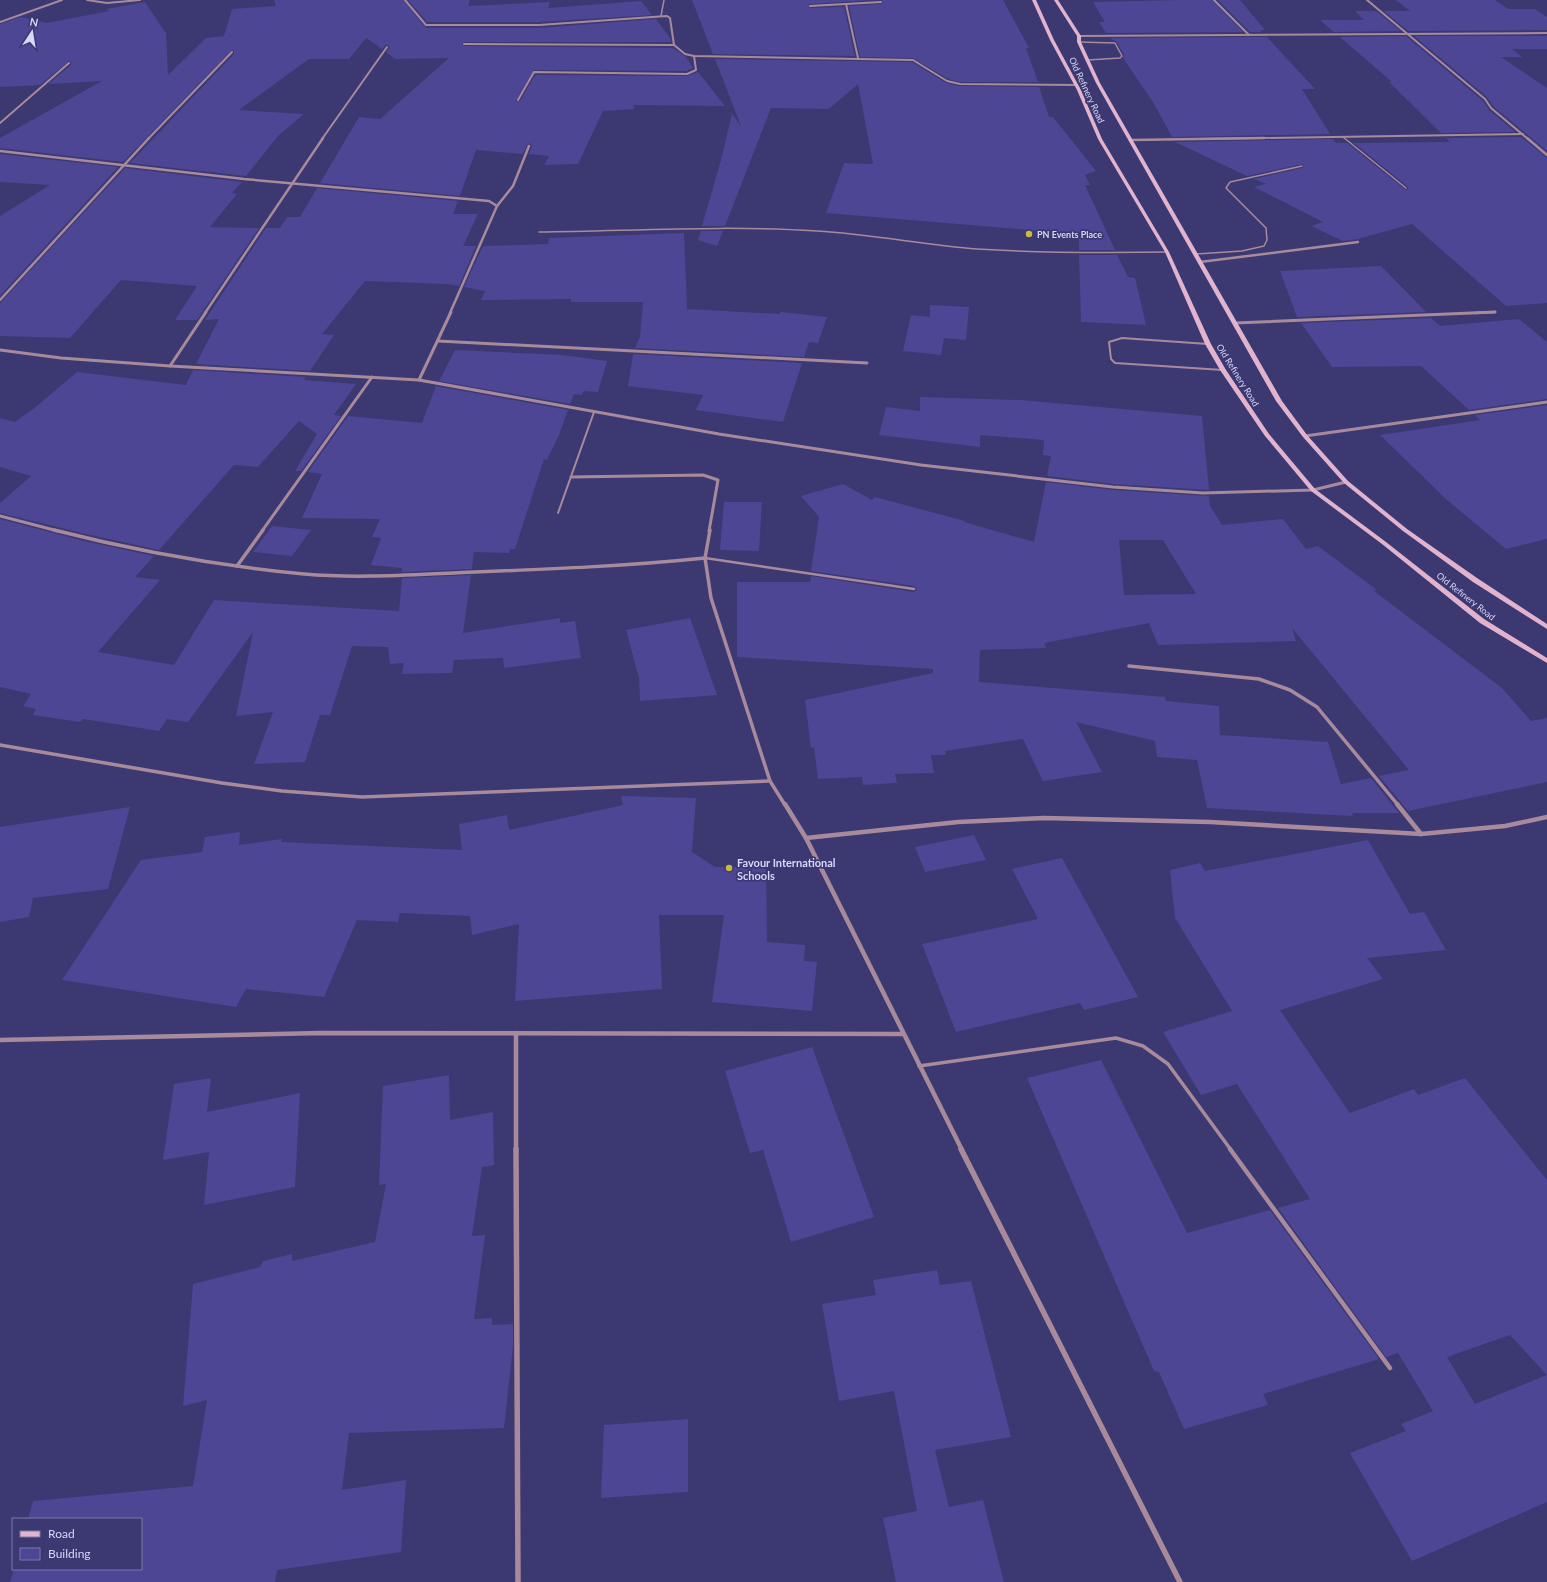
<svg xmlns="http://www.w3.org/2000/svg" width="1547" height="1582" font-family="Lato,sans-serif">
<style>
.building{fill:#4d4695;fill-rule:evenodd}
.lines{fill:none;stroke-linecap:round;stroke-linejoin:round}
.service-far4{stroke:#a88a9b;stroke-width:1.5}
.service-far3{stroke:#a88a9b;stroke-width:2}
.service-far2{stroke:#a88a9b;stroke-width:2.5}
.service-far1{stroke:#a88a9b;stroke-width:3.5}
.service{stroke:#a88a9b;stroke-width:4.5}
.minor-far5{stroke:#a88a9b;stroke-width:2}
.minor-far4{stroke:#a88a9b;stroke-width:2.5}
.minor-far3{stroke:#a88a9b;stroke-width:3}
.minor-far2{stroke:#a88a9b;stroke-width:3.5}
.minor-far1{stroke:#a88a9b;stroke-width:4.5}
.minor{stroke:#a88a9b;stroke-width:5.5}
.secondary{fill:#e2b3cd;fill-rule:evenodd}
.poi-dot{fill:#c7bb3c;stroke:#3c3871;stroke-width:1.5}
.labels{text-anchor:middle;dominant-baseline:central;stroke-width:3.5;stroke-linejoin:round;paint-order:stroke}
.far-street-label{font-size:9px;fill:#d6d7f9;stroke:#3c3871}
.far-poi-label{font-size:9px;font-weight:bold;fill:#d6d7f9;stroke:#3c3871;text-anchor:start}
.poi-label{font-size:11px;font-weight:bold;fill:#d6d7f9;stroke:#3c3871;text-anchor:start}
</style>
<rect width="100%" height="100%" fill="#3c3871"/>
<g class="building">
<path d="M 274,0 L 403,0 L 426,28 L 539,28 L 656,19 L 670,38 L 671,42 L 464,42 L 462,44 L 464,46 L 673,48 L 686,57 L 693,68 L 686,71 L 534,70 L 516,101 L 520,101 L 535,75 L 687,76 L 698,72 L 725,106 L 633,105 L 634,109 L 603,111 L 578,164 L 544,165 L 549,156 L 529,154 L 532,146 L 530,143 L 527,145 L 523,154 L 476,150 L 460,196 L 320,183 L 359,117 L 380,119 L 449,58 L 395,59 L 386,52 L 389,48 L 389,45 L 386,45 L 382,49 L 366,38 L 349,59 L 309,59 L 239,110 L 304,114 L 279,135 L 246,176 L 130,163 L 234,54 L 234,51 L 232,50 L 123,162 L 0,148 L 0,138 L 102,81 L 48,84 L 71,65 L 71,62 L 69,61 L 40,85 L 0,87 L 0,24 L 21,17 L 47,23 L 109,11 L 107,9 L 145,2 L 166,33 L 168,75 L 206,38 L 224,36 L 232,9 L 276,6 Z"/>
<path d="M 408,0 L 470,0 L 468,6 L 550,2 L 548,8 L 641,1 L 652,15 L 539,22 L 427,22 Z"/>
<path d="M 692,0 L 872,0 L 810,4 L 808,5 L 810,8 L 844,7 L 855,56 L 713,54 Z"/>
<path d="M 882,0 L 1003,0 L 1029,48 L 1026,48 L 1038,82 L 960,82 L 948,79 L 913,58 L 860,57 L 849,6 L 881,4 L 883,3 Z"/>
<path d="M 1179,0 L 1212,0 L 1243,32 L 1106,33 L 1099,22 L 1105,22 L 1093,2 Z"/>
<path d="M 1218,0 L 1240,0 L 1265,30 L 1260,30 L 1262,32 L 1250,32 Z"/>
<path d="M 1396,0 L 1495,0 L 1508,9 L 1535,9 L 1547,17 L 1547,30 L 1408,31 L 1384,11 L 1410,11 Z"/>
<path d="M 1355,11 L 1376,11 L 1401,31 L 1334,32 L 1320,20 L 1364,20 Z"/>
<path d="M 1406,36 L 1483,101 L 1489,110 L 1515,132 L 1441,133 L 1389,82 L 1392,82 L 1340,37 Z"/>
<path d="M 1414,36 L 1547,36 L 1547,49 L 1512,49 L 1522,57 L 1501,57 L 1547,88 L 1547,151 L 1493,106 L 1487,97 Z"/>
<path d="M 1267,37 L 1315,89 L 1302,89 L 1330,134 L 1172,137 L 1153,102 L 1123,58 L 1124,55 L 1117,42 L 1110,38 Z"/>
<path d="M 715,59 L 912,62 L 946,83 L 959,86 L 1039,87 L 1049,117 L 1053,117 L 1096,171 L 1085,175 L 1090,185 L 1085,185 L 1115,250 L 1079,250 L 1079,234 L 826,213 L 844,163 L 873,164 L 858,84 L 829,109 L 771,108 L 725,226 L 702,226 L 721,160 L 732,114 L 741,126 Z"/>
<path d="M 1521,137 L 1547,158 L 1547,303 L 1506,306 L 1412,224 L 1358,239 L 1343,241 L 1311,226 L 1323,222 L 1254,187 L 1266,184 L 1254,179 L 1302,168 L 1304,166 L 1303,164 L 1247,176 L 1175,142 L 1333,139 L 1336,143 L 1347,143 L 1406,190 L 1408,189 L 1407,186 L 1354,143 L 1450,142 L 1446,138 Z"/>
<path d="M 0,154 L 118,167 L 0,296 L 0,216 L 50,185 L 0,182 Z"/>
<path d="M 125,168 L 242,182 L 232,193 L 237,194 L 210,227 L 259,228 L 197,320 L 175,320 L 197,286 L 121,280 L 70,338 L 0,336 L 0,303 Z"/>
<path d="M 317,188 L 458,201 L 453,214 L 478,214 L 463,246 L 476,246 L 459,286 L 447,284 L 365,281 L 322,334 L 334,335 L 310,371 L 196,364 L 219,319 L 205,320 L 266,228 L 280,228 L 287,217 L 300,217 Z"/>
<path d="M 701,231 L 723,231 L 717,246 L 698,240 Z"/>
<path d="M 684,233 L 687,309 L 780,314 L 781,312 L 827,317 L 818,343 L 809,342 L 804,357 L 635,348 L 640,337 L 643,302 L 571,302 L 571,299 L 481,300 L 485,291 L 464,287 L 483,246 L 548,244 L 549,238 Z"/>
<path d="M 1079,255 L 1117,255 L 1128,277 L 1135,278 L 1146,325 L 1081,322 Z"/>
<path d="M 1381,266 L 1426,312 L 1297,317 L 1280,271 Z"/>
<path d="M 930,305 L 969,307 L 966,340 L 944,338 L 941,355 L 903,351 L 911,315 L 930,317 Z"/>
<path d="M 1431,318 L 1440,326 L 1519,319 L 1547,342 L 1547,399 L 1469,410 L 1421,366 L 1332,367 L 1301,323 Z"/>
<path d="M 455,350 L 563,355 L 607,361 L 598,392 L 584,391 L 581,395 L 574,394 L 570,404 L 439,381 Z"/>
<path d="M 633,354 L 802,363 L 783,422 L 696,410 L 703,395 L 628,386 Z"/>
<path d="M 193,370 L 306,377 L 304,380 L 356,384 L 334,415 L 341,416 L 301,471 L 295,471 L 317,434 L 299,421 L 258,467 L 234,465 L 159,550 L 86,534 L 0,513 L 0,503 L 31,476 L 0,467 L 0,418 L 15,422 L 32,410 L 77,372 L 186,385 Z"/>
<path d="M 436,386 L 568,410 L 559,435 L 547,460 L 544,459 L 515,549 L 510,549 L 509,553 L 474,552 L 472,569 L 402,572 L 402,568 L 371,565 L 381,538 L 372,537 L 380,519 L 302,518 L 322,474 L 308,472 L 348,416 L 422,423 Z"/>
<path d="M 920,397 L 1020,400 L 1202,416 L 1209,490 L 1113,484 L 1047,476 L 1051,456 L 1043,455 L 1044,440 L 980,435 L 980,447 L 879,435 L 886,407 L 920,411 Z"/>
<path d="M 1547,405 L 1547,539 L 1506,549 L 1447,500 L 1380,435 L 1480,420 L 1475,415 Z"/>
<path d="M 1046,482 L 1113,490 L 1209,496 L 1210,506 L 1222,525 L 1283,519 L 1306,549 L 1318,546 L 1377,590 L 1374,591 L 1502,688 L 1531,721 L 1547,718 L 1547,782 L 1408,811 L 1379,776 L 1409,770 L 1292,628 L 1296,641 L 1158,645 L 1149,623 L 1044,643 L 1046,648 L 980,650 L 979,682 L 1165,697 L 1166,701 L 1219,706 L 1220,735 L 1328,742 L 1341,784 L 1371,778 L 1399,813 L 1352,813 L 1353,816 L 1207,808 L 1197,760 L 1157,757 L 1155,741 L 1076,722 L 1102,772 L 1043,781 L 1023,739 L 945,751 L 946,755 L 931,755 L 934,773 L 895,774 L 897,783 L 863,785 L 862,777 L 818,779 L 814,747 L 811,748 L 805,700 L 933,673 L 933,669 L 737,657 L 737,582 L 810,582 L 811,576 L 914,592 L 917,590 L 914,586 L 811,571 L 819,517 L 801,496 L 843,484 L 872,500 L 875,497 L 965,521 L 964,522 L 1034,542 ZM 1119,540 L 1163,540 L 1196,594 L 1124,595 Z"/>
<path d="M 724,502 L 762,502 L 759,551 L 720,550 Z"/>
<path d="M 0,519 L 84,541 L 154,556 L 135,577 L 160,580 L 98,652 L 174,665 L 214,600 L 399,611 L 402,578 L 471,575 L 463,633 L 560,618 L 560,623 L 575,621 L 581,658 L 504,668 L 503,658 L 454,660 L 452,673 L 402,674 L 404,663 L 390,664 L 388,647 L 352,646 L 330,715 L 320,715 L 305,762 L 254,764 L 273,712 L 236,716 L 253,632 L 188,722 L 167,719 L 159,731 L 83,719 L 80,722 L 33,715 L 36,709 L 23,706 L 31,694 L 0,687 Z"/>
<path d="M 272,526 L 311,530 L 292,556 L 253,552 Z"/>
<path d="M 690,618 L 717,695 L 640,701 L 639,678 L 626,630 Z"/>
<path d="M 621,796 L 696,798 L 692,852 L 715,867 L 766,867 L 767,942 L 805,945 L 804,961 L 817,962 L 812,1011 L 712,1002 L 724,915 L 659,915 L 662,989 L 515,1001 L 519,924 L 472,935 L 470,916 L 400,913 L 398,922 L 357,920 L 324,997 L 246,989 L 236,1007 L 62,980 L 141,860 L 202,852 L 205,837 L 240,832 L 239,845 L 282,839 L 281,842 L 462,850 L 459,824 L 507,815 L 509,830 L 623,805 Z"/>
<path d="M 130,807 L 108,889 L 33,898 L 29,917 L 0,922 L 0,827 Z"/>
<path d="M 974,835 L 986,860 L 925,872 L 915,847 Z"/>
<path d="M 1368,840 L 1410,914 L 1424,912 L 1446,950 L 1367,958 L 1383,979 L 1280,1010 L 1350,1113 L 1414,1089 L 1418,1095 L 1465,1078 L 1547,1180 L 1547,1375 L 1510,1335 L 1447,1357 L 1475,1404 L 1547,1375 L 1547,1502 L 1412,1561 L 1350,1453 L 1406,1431 L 1401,1424 L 1433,1411 L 1398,1353 L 1386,1357 L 1278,1208 L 1310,1199 L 1237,1084 L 1201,1095 L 1163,1032 L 1232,1011 L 1175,918 L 1170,870 L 1200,863 L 1205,871 Z"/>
<path d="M 1062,858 L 1138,997 L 1084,1010 L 1080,1003 L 956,1032 L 922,944 L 1038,919 L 1012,869 Z"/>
<path d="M 812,1047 L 874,1217 L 791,1242 L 763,1150 L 750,1153 L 725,1071 Z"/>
<path d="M 1101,1060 L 1187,1233 L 1270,1210 L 1379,1359 L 1263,1394 L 1268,1405 L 1184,1429 L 1159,1372 L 1154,1371 L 1027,1078 Z"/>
<path d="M 449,1075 L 450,1120 L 493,1112 L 494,1165 L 482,1167 L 472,1236 L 485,1235 L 474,1319 L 492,1318 L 492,1325 L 513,1324 L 513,1346 L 504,1428 L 349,1433 L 342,1490 L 406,1480 L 401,1552 L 277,1570 L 275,1582 L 10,1582 L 14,1569 L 141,1569 L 141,1519 L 28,1519 L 33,1501 L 193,1486 L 207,1400 L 183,1406 L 193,1284 L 260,1267 L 263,1261 L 292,1254 L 292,1261 L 375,1242 L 386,1184 L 379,1185 L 383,1086 Z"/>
<path d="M 211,1078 L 207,1112 L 300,1093 L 295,1187 L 204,1205 L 209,1152 L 163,1160 L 174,1084 Z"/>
<path d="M 937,1270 L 940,1285 L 971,1281 L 1011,1437 L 935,1450 L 949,1507 L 983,1500 L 1004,1582 L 896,1582 L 883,1518 L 917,1511 L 894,1391 L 839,1401 L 822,1304 L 876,1295 L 873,1280 Z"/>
<path d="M 688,1419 L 688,1492 L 601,1498 L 604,1425 Z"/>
</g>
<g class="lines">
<g class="service-far4">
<path d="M 661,16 L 664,0"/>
<path d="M 1079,42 L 1115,43 L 1122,56 L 1120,58 L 1088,60"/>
<path d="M 1343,137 L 1406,188"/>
<path d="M 539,232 C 632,231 725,225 817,231 C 871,234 924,245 977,249 C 1040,253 1104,253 1167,252"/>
<path d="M 1196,254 L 1242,251 L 1264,246 L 1267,240 L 1266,228 L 1226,188 L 1230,182 L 1302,166"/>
</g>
<g class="service-far3">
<path d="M 1208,344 L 1122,338 L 1109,342 L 1111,359 L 1115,363 L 1223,370"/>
<path d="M 558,513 L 594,412"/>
</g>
<path class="service-far2" d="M 705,558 L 914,589"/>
<path class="service-far1" d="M 919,1066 L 1116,1038 L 1143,1046 L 1168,1064 L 1231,1150"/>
<path class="service" d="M 1230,1149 L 1390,1368"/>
<g class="minor-far5">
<path d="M 87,0 L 107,3 L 140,0"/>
<path d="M 405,0 L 426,25 L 539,25 L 667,16 L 670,18 L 674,45 L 685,54 L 694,56 L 913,60 L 947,81 L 960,84 L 1077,85"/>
<path d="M 1214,0 L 1249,35"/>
<path d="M 1367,0 L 1485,99 L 1491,108 L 1528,139"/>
<path d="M 846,4 L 858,58"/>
<path d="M 810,6 L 881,2"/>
<path d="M 0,22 L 62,0"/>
<path d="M 1079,36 L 1547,33"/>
<path d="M 464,44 L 674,45"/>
<path d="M 518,100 L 534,72 L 687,74 L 696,70 L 694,56"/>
<path d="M 0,123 L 69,63"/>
<path d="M 148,139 L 232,52"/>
<path d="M 322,139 L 387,47"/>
<path d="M 1199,139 L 1523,134"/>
</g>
<g class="minor-far4">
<path d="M 1527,138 L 1547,155"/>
<path d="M 1130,140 L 1264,138"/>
<path d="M 0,151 L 244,179 L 489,201 L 497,206 L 450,313"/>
<path d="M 497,206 L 513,186 L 529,146"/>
<path d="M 1200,262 L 1358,242"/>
<path d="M 0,300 L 149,138"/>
<path d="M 205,313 L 323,138"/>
<path d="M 1475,313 L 1495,312"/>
</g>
<g class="minor-far3">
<path d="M 1235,323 L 1495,312"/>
<path d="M 438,341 L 867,363"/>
<path d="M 0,350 L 61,358 L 170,366 L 419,380 L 719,434 L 921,465 L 1113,487 L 1203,493 L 1313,490 L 1346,482"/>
<path d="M 170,366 L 206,312"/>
<path d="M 419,380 L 451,312"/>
<path d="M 1305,436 L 1547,402"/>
<path d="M 571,477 L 703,475 L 718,480 L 709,531"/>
<path d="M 0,516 L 58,531"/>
<path d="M 262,531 L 372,377"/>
</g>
<g class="minor-far2">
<path d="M 54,530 C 136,551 220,566 304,574 C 361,579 418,574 475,572 C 552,569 628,566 705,558"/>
<path d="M 710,530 L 705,558 L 711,598 L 770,781 L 785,805"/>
<path d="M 237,566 L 263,530"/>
<path d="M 1129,666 L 1259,679 L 1290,690 L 1317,707 L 1398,805"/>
<path d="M 0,745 L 222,783 L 282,791 L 362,797 L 770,781"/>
</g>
<g class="minor-far1">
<path d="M 785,804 L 806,838 L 962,1150"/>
<path d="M 1397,804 L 1421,834"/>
<path d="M 806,838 L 958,822 L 1044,818 L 1210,822 L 1421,834 L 1505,826 L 1547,817"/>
<path d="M 516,1033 L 516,1150"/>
<path d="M 0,1040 L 321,1033 L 903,1034"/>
</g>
<g class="minor">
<path d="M 516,1149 L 518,1582"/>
<path d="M 961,1149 L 1180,1582"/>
</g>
<g class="secondary">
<path d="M 1032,0 L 1036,0 L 1054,40 L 1081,90 L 1102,139 L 1169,252 L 1211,344 L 1226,370 L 1269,434 L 1315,489 L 1386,542 L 1484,619 L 1547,658 L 1547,663 L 1480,623 L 1382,544 L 1311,491 L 1265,436 L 1220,370 L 1205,344 L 1165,252 L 1098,139 L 1077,90 L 1050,40 Z"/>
<path d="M 1054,0 L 1058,0 L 1081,36 L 1081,42 L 1100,83 L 1282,401 L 1307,435 L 1348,481 L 1407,529 L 1477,578 L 1547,624 L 1547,629 L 1473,582 L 1403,531 L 1344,483 L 1303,437 L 1276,401 L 1096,83 L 1077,42 L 1077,36 Z"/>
</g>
</g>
<g class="poi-dot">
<circle cx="1029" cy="234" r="4"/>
<circle cx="729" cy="868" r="4"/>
</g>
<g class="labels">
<g class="far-street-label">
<text transform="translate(1087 90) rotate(65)">Old Refinery Road</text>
<text transform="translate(1238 375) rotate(58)">Old Refinery Road</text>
<text transform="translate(1466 596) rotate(38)">Old Refinery Road</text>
</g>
<g class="far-poi-label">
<text x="1037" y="234">PN Events Place</text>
</g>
<g class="poi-label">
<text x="737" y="862">Favour International<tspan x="737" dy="13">Schools</tspan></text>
</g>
</g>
<rect x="12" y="1518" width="130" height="52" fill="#3c3871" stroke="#7a78a7"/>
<rect x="20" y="1531" width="20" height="6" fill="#e2b3cd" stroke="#7a78a7"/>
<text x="48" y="1538" font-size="12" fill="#d6d7f9">Road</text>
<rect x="20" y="1548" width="20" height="12" fill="#4d4695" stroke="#7a78a7"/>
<text x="48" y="1558" font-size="12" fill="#d6d7f9">Building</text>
<g transform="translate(32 32) rotate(12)" stroke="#3c3871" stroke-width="3" paint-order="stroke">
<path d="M0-3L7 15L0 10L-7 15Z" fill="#d6d7f9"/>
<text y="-6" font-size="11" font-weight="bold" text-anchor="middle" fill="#d6d7f9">N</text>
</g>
</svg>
